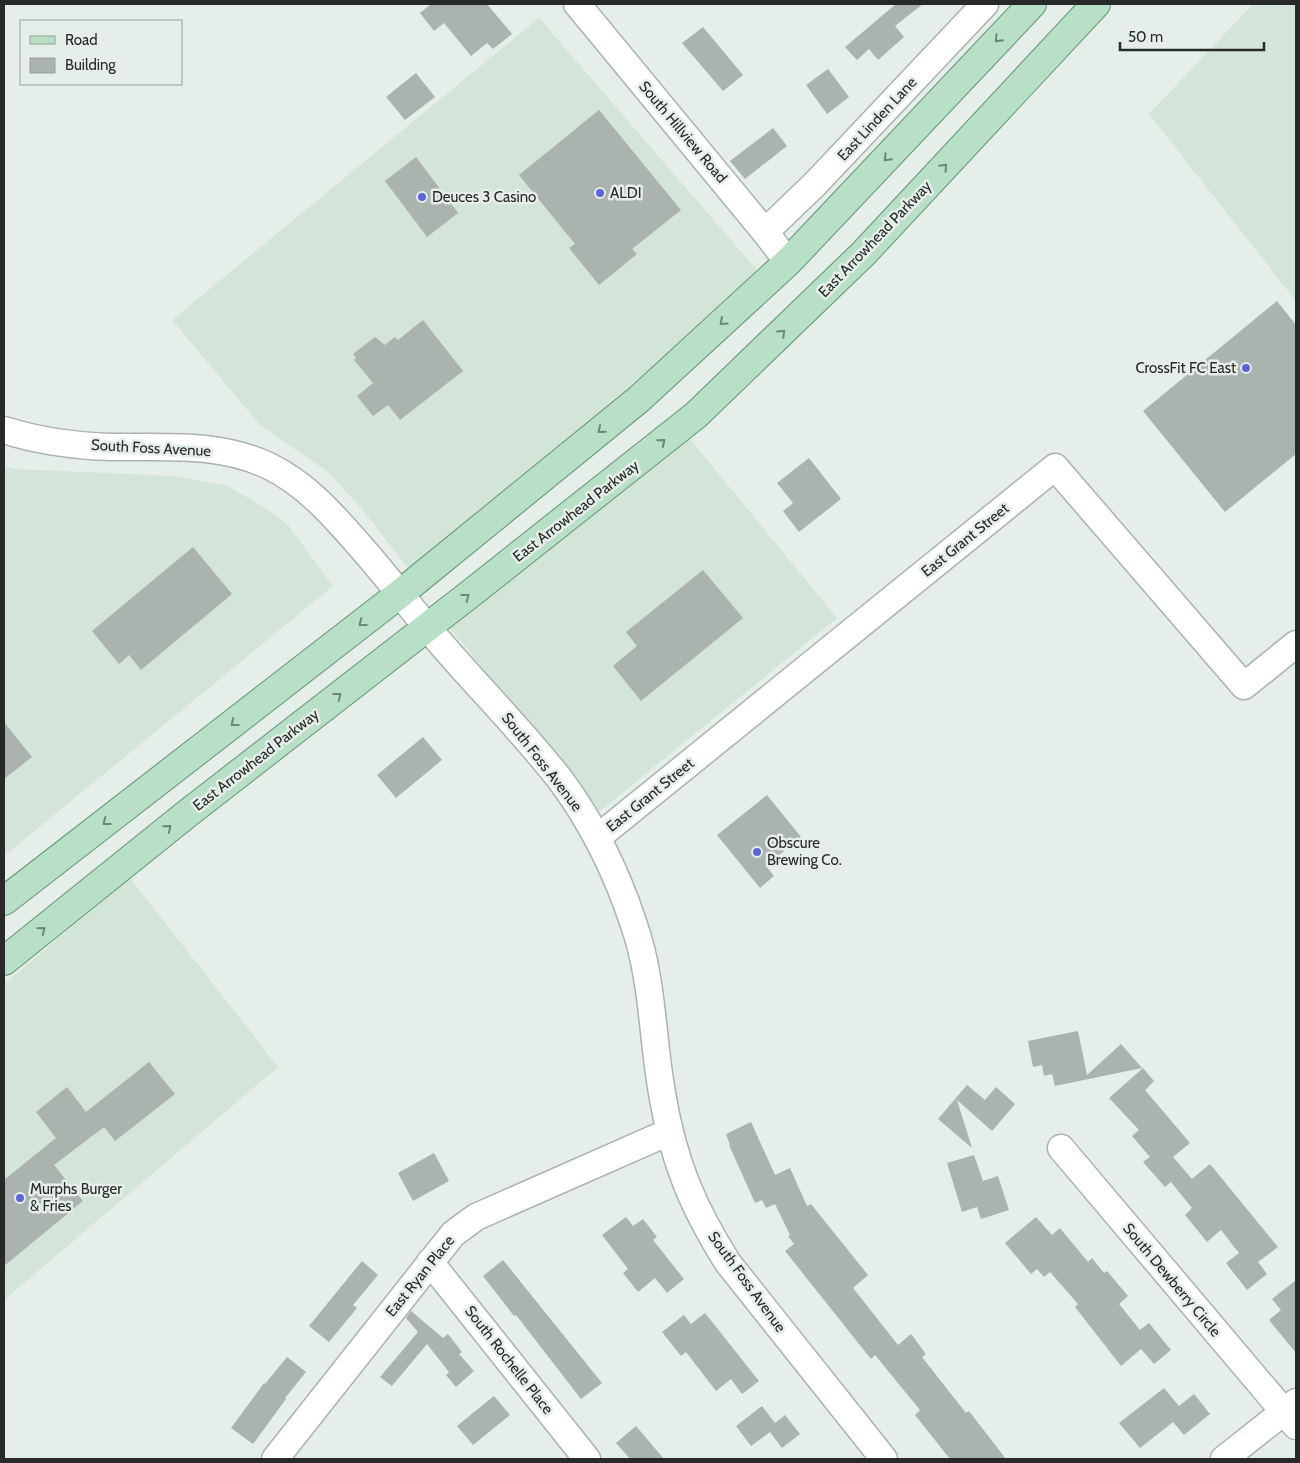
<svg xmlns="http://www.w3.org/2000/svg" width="1300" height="1463" font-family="Cabin,sans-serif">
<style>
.built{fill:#d3e4d8}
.building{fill:#aab3ad}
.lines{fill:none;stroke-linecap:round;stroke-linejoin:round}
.minor-casing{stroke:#aab3ad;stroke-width:29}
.major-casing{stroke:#659377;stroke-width:30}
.minor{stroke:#fff;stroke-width:26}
.major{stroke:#b7e0c7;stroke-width:28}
.oneway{stroke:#6f8578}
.poi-dot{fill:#5e64dc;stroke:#e5eee8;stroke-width:2}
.labels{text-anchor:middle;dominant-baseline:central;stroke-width:5;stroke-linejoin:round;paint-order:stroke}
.street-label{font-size:15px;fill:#272a28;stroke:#e5eee8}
.poi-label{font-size:15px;fill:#272a28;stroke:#e5eee8;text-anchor:start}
</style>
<rect width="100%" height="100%" fill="#e5eee8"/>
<g class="built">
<path d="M 1253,4 L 1296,4 L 1296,301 L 1149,114 Z"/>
<path d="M 539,18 L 762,276 L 409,569 L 361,508 L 328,472 L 260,425 L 172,320 Z"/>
<path d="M 672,417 L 837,618 L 600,811 L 435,610 Z"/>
<path d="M 4,466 L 13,469 L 175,476 L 228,486 L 263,507 L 288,525 L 333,586 L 4,856 Z"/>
<path d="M 130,878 L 278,1067 L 4,1300 L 4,984 Z"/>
</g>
<g class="building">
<path d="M 431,4 L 487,4 L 512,34 L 493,49 L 487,43 L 471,56 L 444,23 L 434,31 L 420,13 Z"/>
<path d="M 896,4 L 923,4 L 895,26 L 904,37 L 878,60 L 869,49 L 857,60 L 845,47 Z"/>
<path d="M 703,27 L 743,75 L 723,91 L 682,43 Z"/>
<path d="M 828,69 L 849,97 L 827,114 L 806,85 Z"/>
<path d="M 416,73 L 435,97 L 405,120 L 386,97 Z"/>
<path d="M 599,110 L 681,210 L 632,249 L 637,254 L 599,285 L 569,248 L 575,244 L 519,175 Z"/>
<path d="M 773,128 L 787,146 L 745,179 L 730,161 Z"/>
<path d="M 416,157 L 458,213 L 427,237 L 385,181 Z"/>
<path d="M 1277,301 L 1296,325 L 1296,454 L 1225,512 L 1143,411 Z"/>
<path d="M 423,320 L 463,371 L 400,420 L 388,405 L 373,416 L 357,396 L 373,383 L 354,360 L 356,358 L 353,354 L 375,337 L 385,345 L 395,337 L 398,340 Z"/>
<path d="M 809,458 L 841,499 L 799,532 L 783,511 L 793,503 L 777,483 Z"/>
<path d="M 193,547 L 232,594 L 141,670 L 129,655 L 119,664 L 92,631 Z"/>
<path d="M 703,570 L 743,618 L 641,701 L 613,666 L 637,646 L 626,632 Z"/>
<path d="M 4,722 L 32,757 L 4,779 Z"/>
<path d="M 423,737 L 442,760 L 396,798 L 377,775 Z"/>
<path d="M 767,795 L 801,837 L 766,866 L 774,876 L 760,888 L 717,835 Z"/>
<path d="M 1078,1031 L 1087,1075 L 1121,1044 L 1142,1068 L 1055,1086 L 1052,1074 L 1044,1076 L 1042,1065 L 1033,1067 L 1028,1041 Z"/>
<path d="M 149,1062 L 175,1094 L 115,1141 L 104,1127 L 54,1165 L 83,1201 L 4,1266 L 4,1180 L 56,1138 L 36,1112 L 67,1087 L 86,1112 Z"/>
<path d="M 1143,1068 L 1154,1081 L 1145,1090 L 1190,1143 L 1173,1157 L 1192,1179 L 1210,1164 L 1278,1247 L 1258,1262 L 1267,1274 L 1247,1290 L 1226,1263 L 1239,1253 L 1221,1230 L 1207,1242 L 1185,1215 L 1192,1208 L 1171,1182 L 1165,1187 L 1143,1162 L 1150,1157 L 1132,1136 L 1139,1130 L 1109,1098 Z"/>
<path d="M 967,1085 L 985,1100 L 996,1087 L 1015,1104 L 992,1131 L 957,1100 L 972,1148 L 938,1119 Z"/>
<path d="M 751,1122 L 775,1175 L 790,1168 L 807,1206 L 811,1204 L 868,1275 L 853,1288 L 898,1345 L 911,1334 L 926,1354 L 922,1357 L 966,1413 L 969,1411 L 1006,1459 L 950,1459 L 915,1415 L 920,1410 L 875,1355 L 871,1359 L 785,1251 L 794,1244 L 788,1236 L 790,1235 L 775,1204 L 766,1208 L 762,1200 L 755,1203 L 729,1145 L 730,1145 L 726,1134 Z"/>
<path d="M 434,1153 L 449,1181 L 413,1201 L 398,1173 Z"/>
<path d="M 974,1155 L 983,1181 L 998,1176 L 1009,1210 L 981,1219 L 977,1207 L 962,1212 L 947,1163 Z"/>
<path d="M 626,1217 L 633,1226 L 643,1219 L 657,1237 L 653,1240 L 684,1279 L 667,1293 L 655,1278 L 638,1292 L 623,1273 L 628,1269 L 602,1235 Z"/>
<path d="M 1036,1217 L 1052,1235 L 1060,1228 L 1088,1262 L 1092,1258 L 1104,1273 L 1107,1271 L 1128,1296 L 1119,1304 L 1140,1330 L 1149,1323 L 1171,1350 L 1154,1364 L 1141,1349 L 1121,1366 L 1075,1307 L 1078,1304 L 1050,1272 L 1044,1277 L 1037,1269 L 1031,1274 L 1005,1243 Z"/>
<path d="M 503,1260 L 602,1383 L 581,1399 L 516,1315 L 514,1316 L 483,1276 Z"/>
<path d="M 362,1261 L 378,1275 L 353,1305 L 357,1308 L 329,1342 L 309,1326 Z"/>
<path d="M 1296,1280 L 1296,1353 L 1269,1320 L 1281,1310 L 1272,1299 Z"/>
<path d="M 411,1311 L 443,1338 L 448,1334 L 462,1352 L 459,1354 L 474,1371 L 456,1387 L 446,1375 L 449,1372 L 427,1344 L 392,1386 L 380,1377 L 418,1332 L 406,1318 Z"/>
<path d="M 705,1313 L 759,1381 L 742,1394 L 731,1379 L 716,1391 L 686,1352 L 681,1356 L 662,1332 L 684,1315 L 691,1324 Z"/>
<path d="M 287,1357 L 306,1372 L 285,1398 L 286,1399 L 253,1444 L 231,1428 L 264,1383 L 265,1384 Z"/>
<path d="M 1164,1388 L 1179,1406 L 1194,1394 L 1210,1414 L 1184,1435 L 1173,1422 L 1140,1448 L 1119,1423 Z"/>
<path d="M 494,1396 L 510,1415 L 473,1445 L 457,1426 Z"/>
<path d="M 762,1406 L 775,1423 L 785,1415 L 800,1434 L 782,1448 L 770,1432 L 751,1446 L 736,1426 Z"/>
<path d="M 636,1426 L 664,1459 L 630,1459 L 616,1443 Z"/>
</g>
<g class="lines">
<defs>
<g id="minor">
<path d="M 577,4 L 765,232 L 788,262"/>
<path d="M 765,232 L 815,184 L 985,4"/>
<path d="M 4,430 C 39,441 75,446 112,447 C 166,448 218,442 269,466 C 306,484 333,515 360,546 C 383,572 404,599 426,626 C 469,678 517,725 559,778 C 592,822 617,873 634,925 C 653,979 652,1037 662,1093 C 673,1160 692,1206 728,1263 L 884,1459"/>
<path d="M 597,838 L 1055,467 L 1244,686 L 1296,644"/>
<path d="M 1061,1148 L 1296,1426"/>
<path d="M 430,1262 L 587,1459"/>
<path d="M 275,1459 L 453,1234 L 476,1217 L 669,1132"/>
<path d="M 1224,1459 L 1296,1402"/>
</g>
<g id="major">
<path d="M 4,901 L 401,593 L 639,399 L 788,262 L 1032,4"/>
<path d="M 4,961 L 188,813 L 470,594 L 696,415 L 864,253 L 1096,4"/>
</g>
</defs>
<use href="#minor" class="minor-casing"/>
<use href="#major" class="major-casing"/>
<use href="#minor" class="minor"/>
<use href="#major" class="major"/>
</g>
<defs><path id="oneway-chevron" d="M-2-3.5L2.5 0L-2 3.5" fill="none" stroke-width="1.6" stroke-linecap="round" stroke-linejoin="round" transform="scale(1.25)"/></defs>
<g class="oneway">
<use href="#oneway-chevron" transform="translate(998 39) rotate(133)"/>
<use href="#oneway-chevron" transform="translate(887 158) rotate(134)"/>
<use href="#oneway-chevron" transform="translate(944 167) rotate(-47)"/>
<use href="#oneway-chevron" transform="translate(723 322) rotate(138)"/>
<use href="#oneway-chevron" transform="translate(782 333) rotate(-44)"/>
<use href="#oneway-chevron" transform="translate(601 430) rotate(141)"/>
<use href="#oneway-chevron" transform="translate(662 442) rotate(-39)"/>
<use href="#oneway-chevron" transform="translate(466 597) rotate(-38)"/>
<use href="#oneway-chevron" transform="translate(362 623) rotate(142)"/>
<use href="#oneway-chevron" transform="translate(338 696) rotate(-38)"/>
<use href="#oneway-chevron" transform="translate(234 723) rotate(142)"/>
<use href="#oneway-chevron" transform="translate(106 822) rotate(142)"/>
<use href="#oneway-chevron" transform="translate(168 828) rotate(-39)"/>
<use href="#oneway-chevron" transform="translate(42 930) rotate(-39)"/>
</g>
<g class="poi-dot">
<circle cx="600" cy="193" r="5"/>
<circle cx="422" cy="197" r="5"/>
<circle cx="1246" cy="368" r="5"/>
<circle cx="757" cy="852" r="5"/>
<circle cx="20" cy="1198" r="5"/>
</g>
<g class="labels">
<g class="street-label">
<text transform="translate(877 119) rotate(-47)">East Linden Lane</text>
<text transform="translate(683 132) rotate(50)">South Hillview Road</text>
<text transform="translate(875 239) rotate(-46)">East Arrowhead Parkway</text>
<text transform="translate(151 448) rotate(3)">South Foss Avenue</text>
<text transform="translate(576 511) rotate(-38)">East Arrowhead Parkway</text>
<text transform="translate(965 540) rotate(-39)">East Grant Street</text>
<text transform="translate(256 760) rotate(-38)">East Arrowhead Parkway</text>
<text transform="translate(542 762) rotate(52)">South Foss Avenue</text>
<text transform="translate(650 795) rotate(-39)">East Grant Street</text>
<text transform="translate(420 1276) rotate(-51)">East Ryan Place</text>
<text transform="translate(1172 1280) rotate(50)">South Dewberry Circle</text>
<text transform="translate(747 1282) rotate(54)">South Foss Avenue</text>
<text transform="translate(509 1360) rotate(52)">South Rochelle Place</text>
</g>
<g class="poi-label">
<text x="610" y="193">ALDI</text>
<text x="432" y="197">Deuces 3 Casino</text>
<text x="1236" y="368" text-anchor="end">CrossFit FC East</text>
<text x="767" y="843">Obscure<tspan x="767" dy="17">Brewing Co.</tspan></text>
<text x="30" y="1189">Murphs Burger<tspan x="30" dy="17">&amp; Fries</tspan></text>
</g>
</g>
<rect width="1300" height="1463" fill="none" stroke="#272a28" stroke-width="10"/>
<rect x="20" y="20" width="162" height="65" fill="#e5eee8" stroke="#99a09b"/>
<rect x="30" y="36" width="25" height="8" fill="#b7e0c7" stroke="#99a09b"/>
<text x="65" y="45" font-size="15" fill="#272a28">Road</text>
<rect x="30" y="58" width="25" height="15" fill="#aab3ad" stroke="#99a09b"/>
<text x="65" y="70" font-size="15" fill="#272a28">Building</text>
<path d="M1120 42v8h144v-8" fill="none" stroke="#272a28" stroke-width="2.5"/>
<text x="1128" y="42" font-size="15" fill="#272a28" stroke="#e5eee8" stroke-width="4" paint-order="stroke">50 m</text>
</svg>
